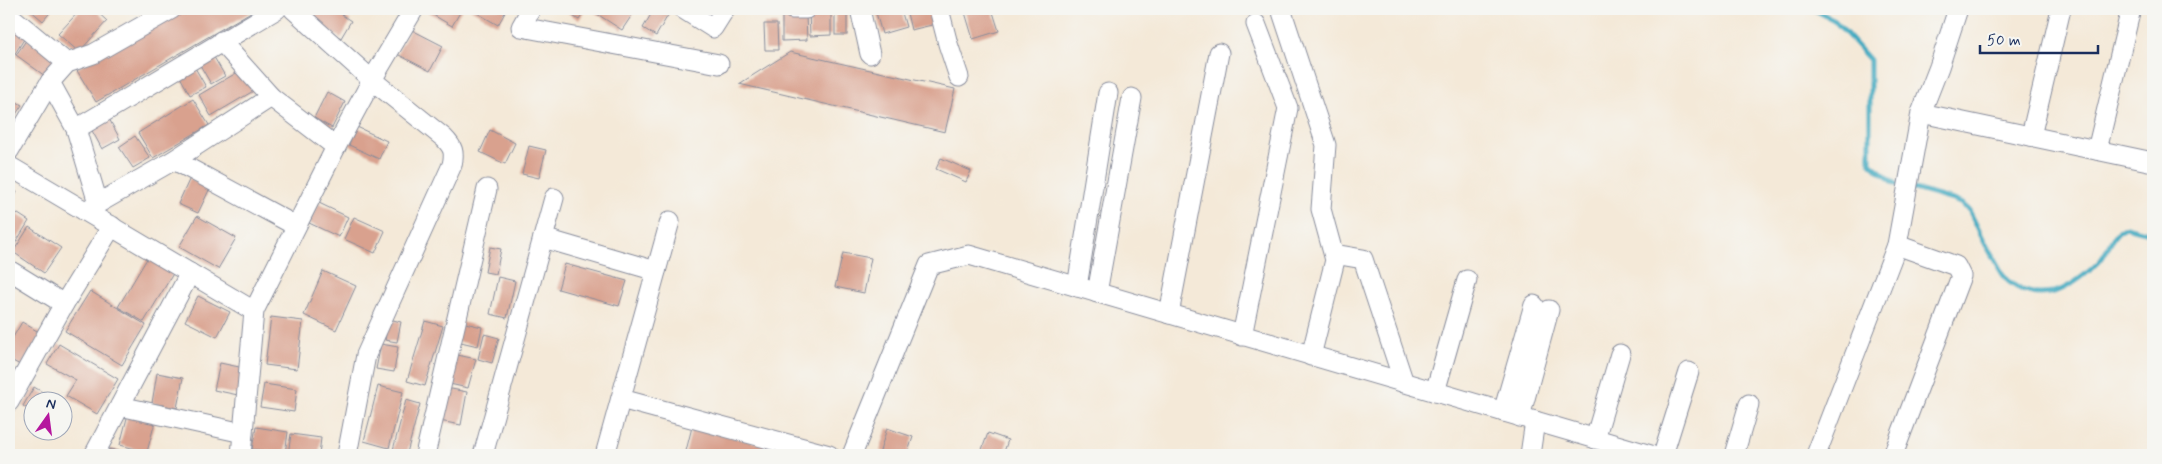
<svg xmlns="http://www.w3.org/2000/svg" width="2162" height="464" font-family="Mynerve,sans-serif">
<style>
.lines{fill:none;stroke-linecap:round;stroke-linejoin:round}
.stream{stroke:#3ea8bf;stroke-width:5}
.building{fill:#d9a18e}
.minor-casing{stroke:#888c9b;stroke-width:21}
.minor{stroke:#fff;stroke-width:19}
</style>
<rect width="100%" height="100%" fill="#f6f6f2"/>
<filter id="ink" filterUnits="userSpaceOnUse"><feTurbulence type="fractalNoise" baseFrequency=".02" numOctaves="2"/><feDisplacementMap in="SourceGraphic" scale="10" xChannelSelector="R" yChannelSelector="G"/><feConvolveMatrix kernelMatrix="1 2 1 2 8 2 1 2 1" color-interpolation-filters="sRGB"/></filter>
<filter id="wash" filterUnits="userSpaceOnUse"><feTurbulence type="fractalNoise" baseFrequency=".0096" numOctaves="4" result="noise"/><feDisplacementMap in="SourceGraphic" scale="20" xChannelSelector="R" yChannelSelector="G"/><feGaussianBlur stdDeviation="1.12" result="paint"/><feColorMatrix in="noise" values="0 0 0 0 0 0 0 0 0 0 0 0 0 0 0 0 0 1.4 0 .05"/><feComposite in="paint" operator="in"/></filter>
<g filter="url(#wash)">
<rect width="100%" height="100%" fill="#f4e9d8"/>
<g class="lines">
<g class="stream">
<path d="M 1813,9 L 1834,20 L 1870,60 L 1870,163 L 1896,184 L 1903,186"/>
<path d="M 1911,188 L 1953,200 L 1962,204 L 1969,210 C 1976,224 1999,273 2008,281 C 2042,309 2073,287 2099,262 C 2107,254 2109,241 2117,233 C 2119,230 2123,229 2126,227 L 2153,234"/>
</g>
</g>
<g id="blocks">
<g class="building">
<path d="M 29,9 L 53,9 L 43,21 Z"/>
<path d="M 81,9 L 94,9 L 107,21 L 79,52 L 58,34 Z"/>
<path d="M 179,9 L 256,9 L 96,102 L 76,69 Z"/>
<path d="M 308,9 L 346,9 L 342,15 L 351,21 L 341,38 L 304,16 Z"/>
<path d="M 423,9 L 462,9 L 452,26 Z"/>
<path d="M 470,9 L 507,9 L 498,25 Z"/>
<path d="M 562,9 L 586,9 L 579,20 Z"/>
<path d="M 596,9 L 636,9 L 622,30 L 594,12 Z"/>
<path d="M 654,9 L 671,10 L 656,36 L 643,28 Z"/>
<path d="M 690,9 L 719,9 L 717,12 L 711,9 L 705,18 Z"/>
<rect x="835" y="9" width="12" height="26"/>
<path d="M 875,9 L 901,9 L 906,27 L 882,34 Z"/>
<path d="M 906,9 L 932,9 L 936,24 L 911,30 Z"/>
<path d="M 964,9 L 992,9 L 999,31 L 973,39 Z"/>
<path d="M 809,12 L 831,12 L 831,35 L 810,36 Z"/>
<path d="M 806,15 L 807,40 L 782,41 L 782,16 Z"/>
<path d="M 9,21 L 28,33 L 9,63 Z"/>
<path d="M 764,24 L 777,24 L 778,50 L 765,50 Z"/>
<path d="M 410,29 L 443,46 L 430,71 L 397,54 Z"/>
<path d="M 27,39 L 57,59 L 45,76 L 16,55 Z"/>
<path d="M 211,52 L 225,76 L 211,84 L 197,60 Z"/>
<path d="M 790,52 L 955,89 L 945,132 L 739,84 Z"/>
<path d="M 194,66 L 206,87 L 190,95 L 179,75 Z"/>
<path d="M 243,69 L 255,90 L 211,116 L 199,95 Z"/>
<path d="M 327,92 L 345,102 L 332,128 L 314,118 Z"/>
<path d="M 9,97 L 22,105 L 9,125 Z"/>
<path d="M 193,99 L 209,125 L 153,158 L 138,133 Z"/>
<path d="M 107,115 L 120,139 L 102,149 L 89,125 Z"/>
<path d="M 357,127 L 387,141 L 379,159 L 349,145 Z"/>
<path d="M 490,130 L 515,143 L 505,164 L 480,152 Z"/>
<path d="M 135,136 L 150,158 L 133,168 L 119,147 Z"/>
<path d="M 529,146 L 546,150 L 539,178 L 522,174 Z"/>
<path d="M 941,158 L 971,171 L 966,182 L 936,169 Z"/>
<path d="M 190,178 L 210,188 L 198,213 L 178,204 Z"/>
<path d="M 9,187 L 17,192 L 9,207 Z"/>
<path d="M 319,203 L 348,217 L 339,237 L 309,223 Z"/>
<path d="M 12,210 L 29,221 L 13,247 L 9,244 L 9,215 Z"/>
<path d="M 197,216 L 236,238 L 218,269 L 179,247 Z"/>
<path d="M 354,217 L 385,231 L 375,253 L 344,239 Z"/>
<path d="M 29,227 L 61,248 L 44,273 L 13,252 Z"/>
<path d="M 490,247 L 501,249 L 496,274 L 485,272 Z"/>
<path d="M 151,252 L 177,267 L 144,322 L 118,307 Z"/>
<path d="M 843,253 L 871,258 L 864,293 L 835,287 Z"/>
<path d="M 565,264 L 627,281 L 619,306 L 558,289 Z"/>
<path d="M 323,271 L 356,286 L 336,330 L 304,315 Z"/>
<path d="M 498,277 L 515,281 L 507,318 L 490,314 Z"/>
<path d="M 90,291 L 146,325 L 122,365 L 65,331 Z"/>
<path d="M 198,296 L 230,312 L 217,337 L 185,321 Z"/>
<path d="M 271,317 L 303,321 L 297,369 L 265,365 Z"/>
<path d="M 389,319 L 401,322 L 397,342 L 385,340 Z"/>
<path d="M 425,321 L 443,326 L 425,386 L 407,381 Z"/>
<path d="M 457,321 L 482,327 L 478,346 L 452,340 Z"/>
<path d="M 22,322 L 42,334 L 22,366 L 9,359 L 9,344 Z"/>
<path d="M 484,334 L 499,338 L 492,363 L 478,359 Z"/>
<path d="M 59,344 L 118,379 L 97,414 L 66,396 L 76,380 L 47,364 Z"/>
<path d="M 381,344 L 398,347 L 394,372 L 376,369 Z"/>
<path d="M 453,354 L 476,359 L 468,388 L 445,383 Z"/>
<path d="M 220,363 L 244,368 L 238,395 L 214,390 Z"/>
<path d="M 157,373 L 183,378 L 177,408 L 152,403 Z"/>
<path d="M 264,384 L 297,389 L 294,412 L 260,407 Z"/>
<path d="M 378,386 L 403,392 L 389,448 L 364,441 Z"/>
<path d="M 34,387 L 59,402 L 32,402 L 32,412 L 23,406 Z"/>
<path d="M 441,387 L 467,392 L 461,425 L 434,420 Z"/>
<path d="M 406,400 L 420,404 L 407,453 L 393,450 Z"/>
<path d="M 128,414 L 155,422 L 147,452 L 120,445 Z"/>
<path d="M 256,427 L 288,432 L 285,454 L 252,449 Z"/>
<path d="M 692,427 L 766,445 L 763,455 L 685,455 Z"/>
<path d="M 887,428 L 913,437 L 907,455 L 895,455 L 880,451 Z"/>
<path d="M 988,433 L 1008,440 L 1003,455 L 980,455 Z"/>
<path d="M 291,434 L 321,438 L 319,455 L 288,455 Z"/>
<path d="M 110,449 L 128,453 L 128,455 L 108,455 Z"/>
</g>
</g>
</g>
<g filter="url(#ink)">
<use href="#blocks" fill-opacity="0" stroke="#888c9b" stroke-width="1"/>
<g class="lines">
<defs>
<g id="minor">
<path d="M 293,9 L 372,80 L 444,138 C 453,147 455,152 452,165 L 366,355 L 347,455"/>
<path d="M 531,9 L 521,27 L 719,64"/>
<path d="M 683,9 L 713,28 L 725,9"/>
<path d="M 792,9 L 806,9"/>
<path d="M 860,9 L 870,54"/>
<path d="M 939,9 L 948,44 L 959,77"/>
<path d="M 1281,9 L 1326,145 L 1321,209 L 1335,260 L 1311,356"/>
<path d="M 9,15 L 67,63"/>
<path d="M 221,41 L 271,97 L 336,147"/>
<path d="M 50,82 L 76,129 L 98,203"/>
<path d="M 1921,113 L 2153,162"/>
<path d="M 76,129 L 277,9"/>
<path d="M 2031,136 L 2061,9"/>
<path d="M 2097,150 L 2131,9"/>
<path d="M 9,151 L 50,82 L 67,63 L 93,54 L 172,9"/>
<path d="M 174,160 L 296,226"/>
<path d="M 9,166 L 254,311"/>
<path d="M 85,211 L 174,160 L 271,97"/>
<path d="M 543,238 L 656,271"/>
<path d="M 1334,254 L 1363,259 L 1404,383"/>
<path d="M 9,270 L 64,304"/>
<path d="M 1077,287 L 1108,93"/>
<path d="M 1097,293 L 1132,98"/>
<path d="M 1169,314 L 1219,53"/>
<path d="M 1242,336 L 1288,108 L 1256,24"/>
<path d="M 1435,392 L 1467,280"/>
<path d="M 621,399 L 829,455"/>
<path d="M 9,402 L 64,304 L 112,226"/>
<path d="M 120,406 L 243,433"/>
<path d="M 1503,412 L 1534,305"/>
<path d="M 1520,417 L 1549,310"/>
<path d="M 1595,439 L 1620,354"/>
<path d="M 94,455 L 190,273"/>
<path d="M 241,455 L 254,311 L 336,147 L 372,80 L 414,9"/>
<path d="M 425,455 L 487,189"/>
<path d="M 483,455 L 554,198"/>
<path d="M 605,455 L 670,221"/>
<path d="M 852,455 L 929,265 L 969,255 L 1651,455"/>
<path d="M 1530,455 L 1535,421"/>
<path d="M 1663,455 L 1689,372"/>
<path d="M 1734,455 L 1749,404"/>
<path d="M 1816,455 L 1897,245 L 1921,113 L 1939,67 L 1958,9"/>
<path d="M 1893,455 L 1961,276 L 1956,266 L 1897,245"/>
</g>
</defs>
<use href="#minor" class="minor-casing"/>
<use href="#minor" class="minor"/>
</g>
</g>
<rect width="2162" height="464" fill="none" stroke="#f6f6f2" stroke-width="30"/>
<g transform="translate(48 416) rotate(14)"><circle r="24" fill="#f6f6f2" stroke="#9ea6b7"/>
<path d="M0-4L9 19L0 12L-9 19Z" fill="#b5179e"/>
<text y="-8" font-size="14" font-weight="bold" text-anchor="middle" fill="#1b2f5e">N</text>
</g>
<path d="M1980 45v8h118v-8" fill="none" stroke="#1b2f5e" stroke-width="2.5"/>
<text x="1987" y="45" font-size="15" fill="#1b2f5e" stroke="#f6f6f2" stroke-width="4" paint-order="stroke">50 m</text>
</svg>
